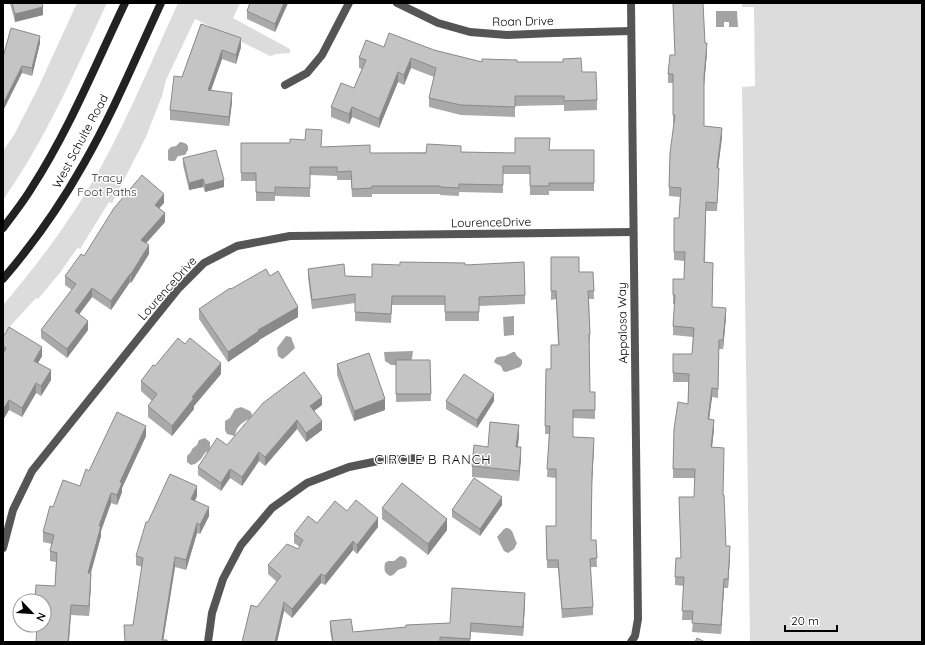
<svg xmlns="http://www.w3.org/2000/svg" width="925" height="645" font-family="Quicksand,sans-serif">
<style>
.green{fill:#dcdcdc}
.water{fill:#a3a3a3}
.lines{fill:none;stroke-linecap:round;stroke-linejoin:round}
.street{stroke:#555;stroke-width:8}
.secondary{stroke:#222;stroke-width:8}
.wall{fill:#a9a9a9}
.shaded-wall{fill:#898989}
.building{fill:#c4c4c4;stroke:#898989}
.labels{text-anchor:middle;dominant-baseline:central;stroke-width:3;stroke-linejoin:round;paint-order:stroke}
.street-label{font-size:12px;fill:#000;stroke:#fff}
.park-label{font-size:12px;fill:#333;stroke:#fff}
.neighbourhood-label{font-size:13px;letter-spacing:1px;fill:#000;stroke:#fff}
</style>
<rect width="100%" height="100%" fill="#fff"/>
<g class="green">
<path d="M 77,3 L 107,3 C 75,71 46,139 3,200 L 3,151 L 14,135 L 38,88 Z"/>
<path d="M 178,3 L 240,3 L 233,18 L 290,49 L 290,53 L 276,54 L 270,56 L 195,19 L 166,80 L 162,96 L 145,139 L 112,203 L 109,202 L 80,249 L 78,247 L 59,274 L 38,299 L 36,298 L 3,334 L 3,305 C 38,264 70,221 97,174 C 128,119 152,60 178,3 Z"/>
<path d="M 742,3 L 922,3 L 922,642 L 750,642 L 742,87 L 755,86 L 754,7 L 742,7 Z"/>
</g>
<g class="water">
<path d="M 716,11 L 737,11 L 738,27 L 729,27 L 729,22 L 724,22 L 724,27 L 716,27 Z"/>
<path d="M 180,142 C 183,142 186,143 188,146 L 188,150 L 185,155 L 178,156 L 175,161 L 170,161 L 168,160 L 168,150 L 171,147 L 176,146 Z"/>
<path d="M 514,316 L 514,335 L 504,336 L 503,317 Z"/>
<path d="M 286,336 L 291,337 L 295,348 C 293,350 284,359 282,359 L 278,356 L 277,348 Z"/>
<path d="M 413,351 L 412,359 L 406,365 L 391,365 L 385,361 L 384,352 Z"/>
<path d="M 513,352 L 515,352 L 517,356 L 522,360 L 522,364 L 520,367 L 506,372 L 503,371 L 501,366 L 495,363 L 494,361 L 497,357 L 505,356 Z"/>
<path d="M 241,407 L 250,411 L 252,414 L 251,418 C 243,422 236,426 235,436 L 227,434 L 225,430 L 225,421 L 230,418 L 235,409 Z"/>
<path d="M 205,438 L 210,442 L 210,450 L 205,453 L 201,459 L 195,464 L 191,465 L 187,462 L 187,456 L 191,452 L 192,449 L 197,445 L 199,440 Z"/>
<path d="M 506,528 C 514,528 513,537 517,543 L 514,549 L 508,553 L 504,551 L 497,537 L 504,529 Z"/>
<path d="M 400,556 C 407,557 408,561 406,567 L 398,570 L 393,575 L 390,576 C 384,573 384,569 385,563 L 388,561 L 394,561 Z"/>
</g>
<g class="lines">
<g class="street">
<path d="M 397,3 L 438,23 L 470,32 L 507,35 L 553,33 L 631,31"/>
<path d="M 631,3 L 638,619 L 635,636 L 631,642"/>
<path d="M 285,85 L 307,73 L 322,55 L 349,3"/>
<path d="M 3,548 L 13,510 L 32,471 L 178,289 L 204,263 L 237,246 L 290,236 L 633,232"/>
<path d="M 208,642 L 212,613 L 223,579 L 241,545 L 272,508 L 307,483 L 349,467 L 383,460 L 420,458"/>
</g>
<g class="secondary">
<path d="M 3,228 C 13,215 23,202 31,189 C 69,130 95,66 125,3"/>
<path d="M 3,279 C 33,244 60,206 83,165 C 113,113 136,57 161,3"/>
</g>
</g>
<g class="wall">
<path d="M 10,3 L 42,3 L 43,15 L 15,22 Z"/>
<path d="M 250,3 L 288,3 L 275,32 L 247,19 L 247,11 Z"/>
<path d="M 201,24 L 241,47 L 236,64 L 222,59 L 211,90 L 232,102 L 229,126 L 170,120 L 170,110 Z"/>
<path d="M 40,43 L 32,76 L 22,73 L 3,57 Z"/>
<path d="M 705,43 L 707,52 L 704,86 L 704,126 L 722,137 L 718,168 L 719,177 L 717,211 L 706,211 L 705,262 L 713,272 L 712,307 L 726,317 L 723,349 L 719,349 L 718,398 L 712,397 L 709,419 L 714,429 L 712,447 L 723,495 L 726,546 L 730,555 L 728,588 L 724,588 L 721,634 L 692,632 L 693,620 L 682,620 L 684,586 L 675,585 L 675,577 L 681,558 L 679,497 L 694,497 L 695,478 L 673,478 L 673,469 L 688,404 L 688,382 L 673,382 L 673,354 L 692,354 L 693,337 L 673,335 L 673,326 L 675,304 L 673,304 L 673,295 L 684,279 L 684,261 L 674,260 L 674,218 L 679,218 L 680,197 L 669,196 L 669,187 L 674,123 L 673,123 L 673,83 L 668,83 L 668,74 L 674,55 Z"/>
<path d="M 384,47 L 434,50 L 482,62 L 517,62 L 582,72 L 597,100 L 597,110 L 564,111 L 564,105 L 515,106 L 515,117 L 461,115 L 429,107 L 429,98 L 434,77 L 411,68 L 404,85 L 398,82 L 379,128 L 352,117 L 349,124 L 331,117 L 331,107 L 354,88 L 362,69 L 359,68 L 359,58 Z"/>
<path d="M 305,140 L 322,147 L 370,153 L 461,152 L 515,153 L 550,150 L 594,150 L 594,191 L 549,191 L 549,195 L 530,195 L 530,174 L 503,174 L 503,193 L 459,192 L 459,196 L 440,195 L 440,194 L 372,194 L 372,197 L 352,197 L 351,180 L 337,180 L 337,176 L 310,175 L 310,197 L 275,196 L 275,201 L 256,201 L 256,181 L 241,181 L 241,143 L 290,143 Z"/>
<path d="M 183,158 L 224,187 L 205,192 L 203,187 L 189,190 L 183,165 Z"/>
<path d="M 164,203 L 159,208 L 165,222 L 146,243 L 149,254 L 131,283 L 130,282 L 111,310 L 92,297 L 79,314 L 88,330 L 67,358 L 41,338 L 41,330 L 72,290 L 65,285 L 65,276 L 84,256 Z"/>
<path d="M 551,257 L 579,272 L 593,272 L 594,299 L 589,299 L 590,334 L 590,342 L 589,343 L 590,392 L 595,392 L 595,419 L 573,418 L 573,437 L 594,446 L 592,483 L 591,540 L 596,540 L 597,567 L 590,567 L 593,607 L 593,615 L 562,618 L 558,568 L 547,568 L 546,535 L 556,526 L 556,478 L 547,477 L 549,434 L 545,434 L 546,369 L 551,369 L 558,345 L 556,299 L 551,300 Z"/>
<path d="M 400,265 L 465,265 L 525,295 L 525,304 L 479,306 L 479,321 L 445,321 L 445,305 L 392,305 L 391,323 L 355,321 L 355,303 L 312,309 L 308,278 L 308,269 L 345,276 L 372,277 Z"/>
<path d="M 270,276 L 298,317 L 259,340 L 259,341 L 228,362 L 199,319 L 199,309 L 231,289 Z"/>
<path d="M 3,337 L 42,356 L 38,363 L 51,380 L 41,396 L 36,393 L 22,417 L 9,410 L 3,420 Z"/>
<path d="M 185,344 L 221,374 L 194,406 L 194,409 L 172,436 L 148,417 L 148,406 L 152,401 L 141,391 L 141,381 L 155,366 Z"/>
<path d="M 396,360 L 430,360 L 431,401 L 396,402 Z"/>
<path d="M 337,364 L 385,410 L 354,421 L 337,375 Z"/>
<path d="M 446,401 L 494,401 L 477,428 L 446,409 Z"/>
<path d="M 322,405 L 314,411 L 322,430 L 306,442 L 297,429 L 265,466 L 259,461 L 242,486 L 230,478 L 221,491 L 198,475 L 198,467 L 227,445 Z"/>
<path d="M 146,436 L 122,488 L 122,492 L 117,505 L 111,503 L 101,531 L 101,536 L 91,573 L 91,583 L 89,616 L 71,615 L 55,586 L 56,562 L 50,561 L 50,551 L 52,544 L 43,542 L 43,532 L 53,507 L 80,486 L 89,471 Z"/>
<path d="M 519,436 L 518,447 L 521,458 L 519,481 L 472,477 L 472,466 L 488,447 Z"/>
<path d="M 197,496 L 195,500 L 209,516 L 200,534 L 197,533 L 186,570 L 175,567 L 163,640 L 167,642 L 133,625 L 142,567 L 136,565 L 136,556 L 148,522 Z"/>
<path d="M 502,505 L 480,536 L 452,517 L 452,510 Z"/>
<path d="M 382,508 L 447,530 L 428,555 L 382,519 Z"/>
<path d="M 347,511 L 378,527 L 357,554 L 353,550 L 325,585 L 321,583 L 292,618 L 284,611 L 277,642 L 242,642 L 257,607 L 277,582 L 268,574 L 268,565 L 298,549 L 300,547 L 294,543 L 294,534 L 317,523 Z"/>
<path d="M 525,602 L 523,636 L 471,632 L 470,642 L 332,642 L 330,630 L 330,621 L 353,632 L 450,623 Z"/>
</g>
<g class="shaded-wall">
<path d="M 284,3 L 288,3 L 275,32 L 275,24 Z"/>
<path d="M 43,7 L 43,15 L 15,22 L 15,14 Z"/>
<path d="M 40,36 L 40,43 L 32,76 L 32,68 Z"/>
<path d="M 241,38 L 241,47 L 236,64 L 236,55 Z"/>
<path d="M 707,43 L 707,52 L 704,86 L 704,77 Z"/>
<path d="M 222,50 L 222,59 L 208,99 L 208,90 Z"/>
<path d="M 411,58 L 411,68 L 404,85 L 404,75 Z"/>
<path d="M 22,66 L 22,73 L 3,111 L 3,104 Z"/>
<path d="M 398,72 L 398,82 L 379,128 L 379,119 Z"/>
<path d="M 232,93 L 232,102 L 229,126 L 229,117 Z"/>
<path d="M 352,107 L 352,117 L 349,124 L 349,114 Z"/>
<path d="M 722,128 L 722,137 L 717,177 L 717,168 Z"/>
<path d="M 203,179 L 203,187 L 189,190 L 189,183 Z"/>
<path d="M 224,180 L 224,187 L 205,192 L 205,185 Z"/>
<path d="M 164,194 L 164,203 L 155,213 L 155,205 Z"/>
<path d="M 165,213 L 165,222 L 141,249 L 141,240 Z"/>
<path d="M 149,245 L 149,254 L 131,283 L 131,274 Z"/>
<path d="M 130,274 L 130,282 L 111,310 L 111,301 Z"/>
<path d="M 92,288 L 92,297 L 75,320 L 75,311 Z"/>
<path d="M 298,307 L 298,317 L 259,340 L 259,341 L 228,362 L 228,352 L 258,330 Z"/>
<path d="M 726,308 L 726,317 L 723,349 L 723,340 Z"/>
<path d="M 88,321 L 88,330 L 67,358 L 67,349 Z"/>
<path d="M 42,347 L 42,356 L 34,370 L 34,361 Z"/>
<path d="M 221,363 L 221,374 L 194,406 L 194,409 L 172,436 L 172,426 L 192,397 Z"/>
<path d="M 51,370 L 51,380 L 41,396 L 41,386 Z"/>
<path d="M 36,383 L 36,393 L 22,417 L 22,408 Z"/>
<path d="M 712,388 L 712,397 L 708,428 L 708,419 Z"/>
<path d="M 494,394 L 494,401 L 477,428 L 477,420 Z"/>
<path d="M 322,397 L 322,405 L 310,414 L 310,406 Z"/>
<path d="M 385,399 L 385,410 L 354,421 L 354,411 Z"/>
<path d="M 9,400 L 9,410 L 3,420 L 3,410 Z"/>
<path d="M 297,420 L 297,429 L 265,466 L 265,457 Z"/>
<path d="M 714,420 L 714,429 L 711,456 L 711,447 Z"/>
<path d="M 322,421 L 322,430 L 306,442 L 306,433 Z"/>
<path d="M 519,425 L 519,436 L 516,458 L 516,447 Z"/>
<path d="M 146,426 L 146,436 L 122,488 L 122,492 L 117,505 L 117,495 L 120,482 Z"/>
<path d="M 594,438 L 594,446 L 592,483 L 592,475 Z"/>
<path d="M 521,447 L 521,458 L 519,481 L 519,471 Z"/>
<path d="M 259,452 L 259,461 L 242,486 L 242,477 Z"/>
<path d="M 230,469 L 230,478 L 221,491 L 221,483 Z"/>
<path d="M 197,486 L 197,496 L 191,508 L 191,499 Z"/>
<path d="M 111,493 L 111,503 L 101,531 L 101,536 L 88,582 L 88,573 L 99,526 Z"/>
<path d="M 502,497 L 502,505 L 480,536 L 480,529 Z"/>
<path d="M 209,507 L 209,516 L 200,534 L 200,525 Z"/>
<path d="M 378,518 L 378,527 L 357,554 L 357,545 Z"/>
<path d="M 447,519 L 447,530 L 428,555 L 428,544 Z"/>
<path d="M 197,523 L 197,533 L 186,570 L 186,560 Z"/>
<path d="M 353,541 L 353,550 L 325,585 L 325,576 Z"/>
<path d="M 730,546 L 730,555 L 728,588 L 728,579 Z"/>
<path d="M 175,557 L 175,567 L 163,642 L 162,640 Z"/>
<path d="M 91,573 L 91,583 L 89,616 L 89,606 Z"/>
<path d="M 321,574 L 321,583 L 292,618 L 292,609 Z"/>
<path d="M 724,579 L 724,588 L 721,634 L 721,625 Z"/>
<path d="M 525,593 L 525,602 L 523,636 L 523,627 Z"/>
<path d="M 284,602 L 284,611 L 277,642 L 275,642 Z"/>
<path d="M 71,605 L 71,615 L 69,642 L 68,642 Z"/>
</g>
<g class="building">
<path d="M 12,3 L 42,3 L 43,7 L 15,14 Z"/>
<path d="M 250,3 L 284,3 L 275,24 L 247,11 Z"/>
<path d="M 673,3 L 703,3 L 705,43 L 707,43 L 704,77 L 704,126 L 722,128 L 717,168 L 719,168 L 717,203 L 706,202 L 704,262 L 713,263 L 712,307 L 726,308 L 723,340 L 719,340 L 718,389 L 712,388 L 708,419 L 714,420 L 711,447 L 724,448 L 723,495 L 724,495 L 726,546 L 730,546 L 728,579 L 724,579 L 721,625 L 692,623 L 693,611 L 682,611 L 684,577 L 675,577 L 676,558 L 681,558 L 679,497 L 694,497 L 695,469 L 673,469 L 674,429 L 678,402 L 688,404 L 689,374 L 673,373 L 673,354 L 692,354 L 694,328 L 673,326 L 675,295 L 673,295 L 673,279 L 684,279 L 685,252 L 674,252 L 674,218 L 679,218 L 681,188 L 669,187 L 670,153 L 675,115 L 673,115 L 673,74 L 668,74 L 670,55 L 675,55 Z"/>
<path d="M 201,24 L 241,38 L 236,55 L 222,50 L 208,90 L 232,93 L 229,117 L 170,110 L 174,76 L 182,77 Z"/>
<path d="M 11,28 L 40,36 L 32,68 L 22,66 L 3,104 L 3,57 Z"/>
<path d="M 389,33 L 434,50 L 482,62 L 482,59 L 517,60 L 517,62 L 563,62 L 563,59 L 581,58 L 582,72 L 596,72 L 597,100 L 564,101 L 564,96 L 515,96 L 515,107 L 461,105 L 429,98 L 436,68 L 411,58 L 404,75 L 398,72 L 379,119 L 352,107 L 349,114 L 331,107 L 341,83 L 354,88 L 366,60 L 359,58 L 366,40 L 384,47 Z"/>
<path d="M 306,129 L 322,130 L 321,147 L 370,145 L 370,153 L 426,153 L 427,144 L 461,146 L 461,152 L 515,153 L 515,138 L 550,138 L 549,150 L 594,150 L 594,183 L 549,183 L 549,186 L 530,186 L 530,166 L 503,166 L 503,185 L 459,184 L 459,188 L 440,187 L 440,186 L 372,186 L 372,188 L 352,189 L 351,171 L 337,172 L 337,167 L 310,167 L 310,188 L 275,187 L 275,193 L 256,192 L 256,173 L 241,173 L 241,143 L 290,143 L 290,139 L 305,140 Z"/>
<path d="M 216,150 L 224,180 L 205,185 L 203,179 L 189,183 L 183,158 Z"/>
<path d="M 142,175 L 164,194 L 155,205 L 165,213 L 141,240 L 149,245 L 131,274 L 130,274 L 111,301 L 92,288 L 75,311 L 88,321 L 67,349 L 41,330 L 76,284 L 65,276 L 81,254 L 84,256 L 114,208 Z"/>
<path d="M 551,257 L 579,257 L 579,272 L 593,272 L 594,291 L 588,291 L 590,334 L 589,334 L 590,392 L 595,392 L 595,410 L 573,410 L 573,437 L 594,438 L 592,475 L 591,540 L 596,540 L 597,558 L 590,559 L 593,607 L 562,609 L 558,560 L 547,560 L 546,526 L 556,526 L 556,469 L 547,469 L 550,426 L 545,426 L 546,369 L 551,369 L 551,345 L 559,345 L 556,291 L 551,291 Z"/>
<path d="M 400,262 L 465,263 L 465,265 L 524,262 L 525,295 L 479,297 L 479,312 L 445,312 L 445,296 L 392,296 L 391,314 L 355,312 L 355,294 L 312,300 L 308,269 L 344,264 L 345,276 L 372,277 L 372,264 L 400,265 Z"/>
<path d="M 266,269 L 270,276 L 278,271 L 298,307 L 258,330 L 259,331 L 228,352 L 199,309 L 230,288 L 231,289 Z"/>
<path d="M 9,327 L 42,347 L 34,361 L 51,370 L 41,386 L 36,383 L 22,408 L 9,400 L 3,410 L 3,354 L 6,348 L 3,346 L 3,337 Z"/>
<path d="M 178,338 L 185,344 L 190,338 L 221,363 L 192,397 L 194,398 L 172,426 L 148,406 L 157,394 L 141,381 L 153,365 L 155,366 Z"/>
<path d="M 369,353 L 385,399 L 354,411 L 337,364 Z"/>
<path d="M 396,360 L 430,360 L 431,394 L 396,394 Z"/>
<path d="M 304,372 L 322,397 L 310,406 L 322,421 L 306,433 L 297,420 L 265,457 L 259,452 L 242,477 L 230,469 L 221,483 L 198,467 L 217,438 L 227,445 L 263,403 Z"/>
<path d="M 464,374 L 494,394 L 477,420 L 446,401 Z"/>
<path d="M 117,412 L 146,426 L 120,482 L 122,483 L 117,495 L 111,493 L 99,526 L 101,526 L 88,573 L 91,573 L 89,606 L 71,605 L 68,642 L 36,642 L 37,625 L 44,625 L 44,601 L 35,601 L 36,585 L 55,586 L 57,553 L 50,551 L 54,535 L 43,532 L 50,506 L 53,507 L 63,480 L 80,486 L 86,469 L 89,471 Z"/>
<path d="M 490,422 L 519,425 L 516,447 L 521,447 L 519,471 L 472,466 L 474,445 L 488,447 Z"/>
<path d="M 170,474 L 197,486 L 191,499 L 209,507 L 200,525 L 197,523 L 186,560 L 175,557 L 162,640 L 167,640 L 167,642 L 125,642 L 124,625 L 133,625 L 143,558 L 136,556 L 146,522 L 148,522 Z"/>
<path d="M 474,478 L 502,497 L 480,529 L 452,510 Z"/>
<path d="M 402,483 L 447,519 L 428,544 L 382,508 Z"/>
<path d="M 356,500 L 378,518 L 357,545 L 353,541 L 325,576 L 321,574 L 292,609 L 284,602 L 275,642 L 242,642 L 251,605 L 257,607 L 281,576 L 268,565 L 287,544 L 298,549 L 303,540 L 294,534 L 308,516 L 317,523 L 335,501 L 347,511 Z"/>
<path d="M 452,588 L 525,593 L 523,627 L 471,623 L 470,639 L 440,637 L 440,642 L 333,642 L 330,621 L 351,619 L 353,632 L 406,627 L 406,625 L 450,623 Z"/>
<path d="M 697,638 L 705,642 L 695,642 Z"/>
</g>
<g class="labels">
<g class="street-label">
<text transform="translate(523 21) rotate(-1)">Roan Drive</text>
<text transform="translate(80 141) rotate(-62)">West Schulte Road</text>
<text transform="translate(491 222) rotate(-1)">LourenceDrive</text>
<text transform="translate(167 288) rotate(-48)">LourenceDrive</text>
<text transform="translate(622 323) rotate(-91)">Appalosa Way</text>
</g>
<g class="park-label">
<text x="107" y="177">Tracy<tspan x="107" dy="14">Foot Paths</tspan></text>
</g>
<g class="neighbourhood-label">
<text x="433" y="459">CIRCLE B RANCH</text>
</g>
</g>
<rect width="925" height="645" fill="none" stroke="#000000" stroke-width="8"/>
<g transform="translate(32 613) rotate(115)"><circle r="19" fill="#ffffff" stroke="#999999"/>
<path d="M0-3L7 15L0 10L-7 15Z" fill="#000000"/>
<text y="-6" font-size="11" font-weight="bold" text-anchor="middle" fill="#000000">N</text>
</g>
<path d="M785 625v6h52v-6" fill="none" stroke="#000000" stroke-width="2"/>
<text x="791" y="625" font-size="12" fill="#000000" stroke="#ffffff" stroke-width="3" paint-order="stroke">20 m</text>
</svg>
